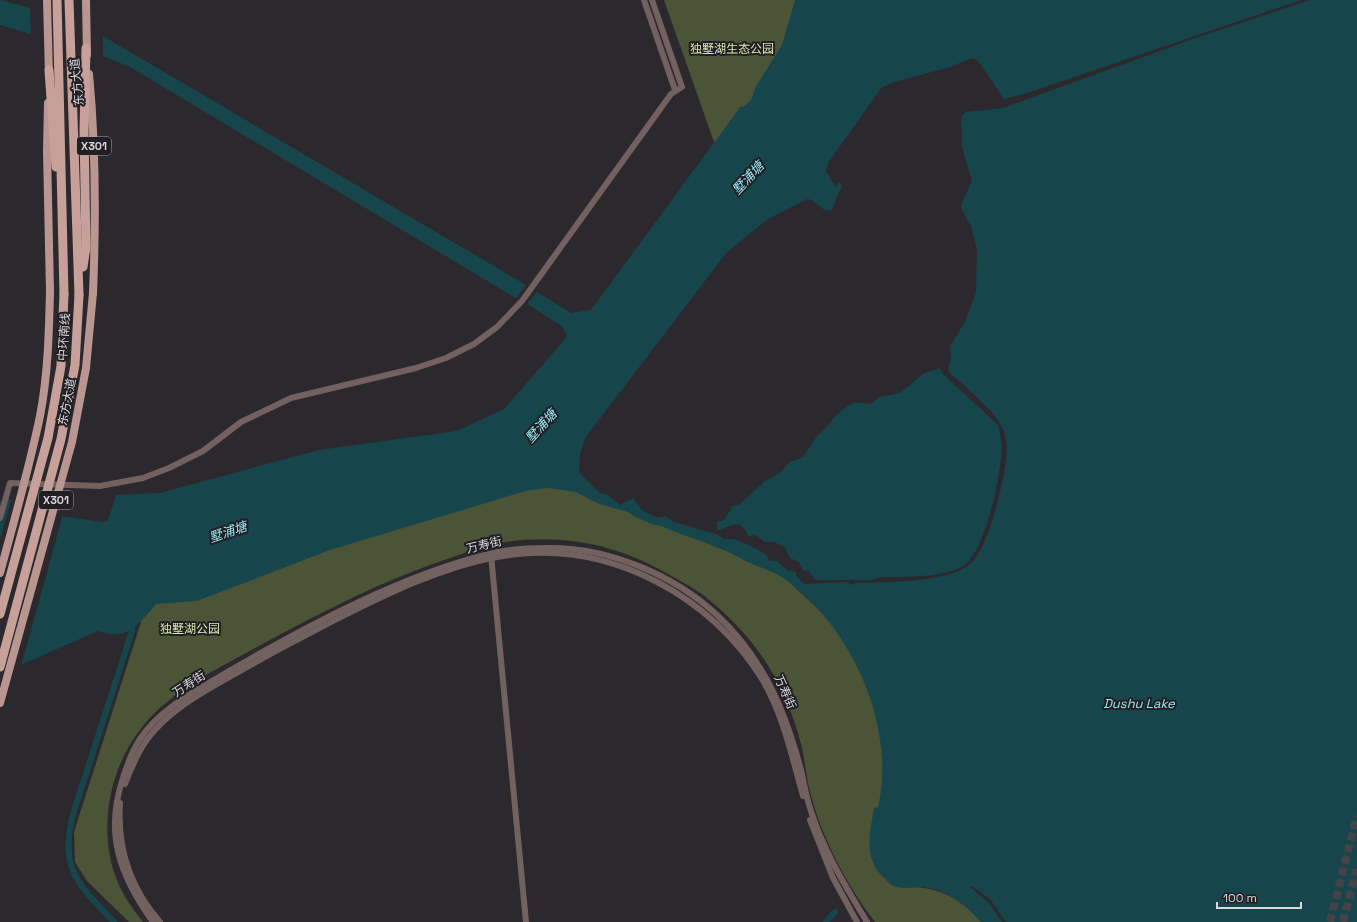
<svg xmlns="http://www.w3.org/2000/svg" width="1357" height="922" font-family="'Space Grotesk','Noto Sans SC',sans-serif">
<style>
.green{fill:#4b5437}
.water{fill:#16464c}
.pier{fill:#2c292e}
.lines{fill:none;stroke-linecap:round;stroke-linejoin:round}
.canal{stroke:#16464c;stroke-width:6}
.primary-tunnel{stroke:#464348;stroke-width:8;stroke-dasharray:8 4;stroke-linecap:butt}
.tertiary{stroke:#72615e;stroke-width:6}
.primary{stroke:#ba9690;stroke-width:8}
.trunk{stroke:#c8a09a;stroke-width:9}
.primary-bridge{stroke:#ba9690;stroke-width:8}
.trunk-bridge{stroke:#c8a09a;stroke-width:9}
.labels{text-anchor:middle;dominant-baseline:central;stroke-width:4;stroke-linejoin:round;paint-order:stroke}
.shield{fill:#221f24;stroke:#a3a0a4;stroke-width:1}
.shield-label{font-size:11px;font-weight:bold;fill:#dad8db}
.park-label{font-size:12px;fill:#d4e7ac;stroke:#221f24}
.street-label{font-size:12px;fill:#dad8db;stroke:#221f24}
.water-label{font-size:13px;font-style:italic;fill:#96e8f3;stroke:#221f24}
</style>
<rect width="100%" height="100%" fill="#2c292e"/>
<g class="green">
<path d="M 664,0 L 809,0 L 786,59 L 730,129 L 714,142 Z"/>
<path d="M 559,476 L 603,502 L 720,546 L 785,578 L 829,619 L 866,676 L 879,715 L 914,887 C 941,888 964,901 981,922 L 875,922 C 846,884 822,838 810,792 C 806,776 805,760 801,744 C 785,683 757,639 708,599 C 699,591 687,585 677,579 C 626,549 581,536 521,540 C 497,542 473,550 450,558 C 383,580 320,613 257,647 C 219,668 171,691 143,726 C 110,766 98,826 115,875 C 121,893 132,908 143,922 L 129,922 L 87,881 L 75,862 L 74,832 L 141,622 L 142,604 Z"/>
</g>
<g class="water">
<path d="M 0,0 L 30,8 L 31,34 L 0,25 Z"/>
<path d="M 795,0 L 1301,0 L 1027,93 L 1004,99 L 981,65 L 976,59 L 972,58 L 950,67 L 895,82 L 882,87 L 828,163 L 826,171 L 836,188 L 838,182 L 842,186 L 831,211 L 823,209 L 812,200 L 807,199 L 768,219 L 727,252 L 585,438 L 580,454 L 579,473 L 600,493 L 608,495 L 620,505 L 633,498 L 642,510 L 658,518 L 665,516 L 674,522 L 716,534 L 724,539 L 734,539 L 755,548 L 765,554 L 770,561 L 777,561 L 787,570 L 796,572 L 796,576 L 805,584 L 846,582 L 851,585 L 855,583 C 882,582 950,583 970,564 C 986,549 995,513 1000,492 C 1004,474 1011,447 1003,429 C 994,410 975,397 961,382 C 956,378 951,375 948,370 L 951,358 L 950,346 L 965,322 L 976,292 L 977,249 L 971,226 L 962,210 L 961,206 L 972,181 L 962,147 L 961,117 L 966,112 L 1003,108 L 1193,39 L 1310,0 L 1357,0 L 1357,922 L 981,922 C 967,904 945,889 922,887 C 914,887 905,889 897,887 C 891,886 887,881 883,877 C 863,858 870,832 874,808 L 878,807 C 897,726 851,625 783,578 C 773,571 761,568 750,563 C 741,559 733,553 723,550 C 703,541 681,535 661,526 L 654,525 L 635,517 L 628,512 L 599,504 L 576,492 L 549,488 L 529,490 L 330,550 L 197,601 L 156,604 C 139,624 127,642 98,631 L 0,674 L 0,501 L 25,497 L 14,527 L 38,534 L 52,515 L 103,522 L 108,520 L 116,495 L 160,493 L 319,450 L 457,431 L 504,409 L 567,337 L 562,326 L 527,304 L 537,292 L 571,313 L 591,310 L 741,106 L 743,107 L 751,100 L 756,86 L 782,45 Z"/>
<path d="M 103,36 L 526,285 L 516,298 L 130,67 L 103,56 Z"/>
<path d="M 940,368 L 942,373 L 999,426 C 998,432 1001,435 1001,441 C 1003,449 1001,457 1000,465 C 998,487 983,553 964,565 C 945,578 903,577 880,577 L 872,580 L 818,580 L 814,579 L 809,571 L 803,570 L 799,562 L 790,558 L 785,547 L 774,542 L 765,542 L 755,535 L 748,536 C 741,519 733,524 721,530 L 717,530 L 717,522 L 724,520 L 733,506 L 740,504 L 765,481 L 780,473 L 790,462 L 803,457 L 817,436 L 827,427 L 837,414 L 854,402 L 871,404 L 879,397 L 900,393 L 923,374 Z"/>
</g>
<g class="pier">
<path d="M 25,495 L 27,497 L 17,526 L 37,532 L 50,514 L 63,514 L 21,667 L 0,676 L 0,539 L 12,497 Z"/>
<path d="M 972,886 L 990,899 L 1006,922 L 1002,922 L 989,903 L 971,888 Z"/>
</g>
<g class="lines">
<g class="canal">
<path d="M 114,922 C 78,884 59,870 73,814 L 132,631 L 132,623"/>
<path d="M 826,922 L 835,912"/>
</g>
<g class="primary-tunnel">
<path d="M 1330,922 L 1357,816"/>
<path d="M 1343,922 L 1357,869"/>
</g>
<g class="tertiary">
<path d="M 644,0 L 675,90"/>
<path d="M 0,518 L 10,483 L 100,486 L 143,478 L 169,468 L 203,451 L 241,422 L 291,398 L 416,368 L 446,358 L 474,344 L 497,327 L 522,301 L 671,94 L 682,87 L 652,0"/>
<path d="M 491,555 L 526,922"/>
<path d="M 125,784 C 131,768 138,751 149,737 C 169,711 198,695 226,679 C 252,664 277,650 304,636 C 368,603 446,561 518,554 C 614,544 712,597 762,679 C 783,714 792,757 803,796"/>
<path d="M 120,803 C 117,848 130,888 160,922"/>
<path d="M 810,820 L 833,878 L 857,922"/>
<path d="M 153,922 C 120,876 104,834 123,778 C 127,765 132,751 140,739 C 160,708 198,690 229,671 C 307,626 402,575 489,554 C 508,549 529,548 548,548 C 608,547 674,575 717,615 C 763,658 785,710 801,770 C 804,783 806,797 811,811 C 823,850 846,887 867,922"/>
</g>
<g class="primary">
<path d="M 47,0 L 49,75"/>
<path d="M 86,0 L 87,55"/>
<path d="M 89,74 C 96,147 96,219 93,293"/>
<path d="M 48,103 L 47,151 L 50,291"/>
</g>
<g class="trunk">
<path d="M 57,0 L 64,294"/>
<path d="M 69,0 L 79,295"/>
<path d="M 49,70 L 56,167"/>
<path d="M 83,267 L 86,247 L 84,130 L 86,48"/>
</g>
<g class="primary-bridge">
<path d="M 0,573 C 14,521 29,469 40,416 C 48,375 49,332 50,291"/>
<path d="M 0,703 L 72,442 L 86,368 L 93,293"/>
</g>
<g class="trunk-bridge">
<path d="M 0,614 L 48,438 L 61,366 L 64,294"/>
<path d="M 0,667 L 61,439 L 75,365 L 79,295"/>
</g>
</g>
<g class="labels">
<g class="shield">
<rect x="77" y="137" width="34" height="18" rx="3"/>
<rect x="39" y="491" width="34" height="18" rx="3"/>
</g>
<g class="shield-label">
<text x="94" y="146">X301</text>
<text x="56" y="500">X301</text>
</g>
<g class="park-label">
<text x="732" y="49">独墅湖生态公园</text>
<text x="190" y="629">独墅湖公园</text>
</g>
<g class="street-label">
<text transform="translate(77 82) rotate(-96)">东方大道</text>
<text transform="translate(64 337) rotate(-86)">中环南线</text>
<text transform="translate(67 402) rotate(-79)">东方大道</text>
<text transform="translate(484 545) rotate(-13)">万寿街</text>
<text transform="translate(189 684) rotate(-33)">万寿街</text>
<text transform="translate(785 692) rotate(66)">万寿街</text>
</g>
<g class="water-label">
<text transform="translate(748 178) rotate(-47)">墅浦塘</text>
<text transform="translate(541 426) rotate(-48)">墅浦塘</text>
<text transform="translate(228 532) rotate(-19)">墅浦塘</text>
<text x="1139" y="703">Dushu Lake</text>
</g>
</g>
<path d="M1217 902v6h84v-6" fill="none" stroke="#dad8db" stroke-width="2"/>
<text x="1223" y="902" font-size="12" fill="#dad8db" stroke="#221f24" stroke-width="3" paint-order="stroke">100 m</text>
</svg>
